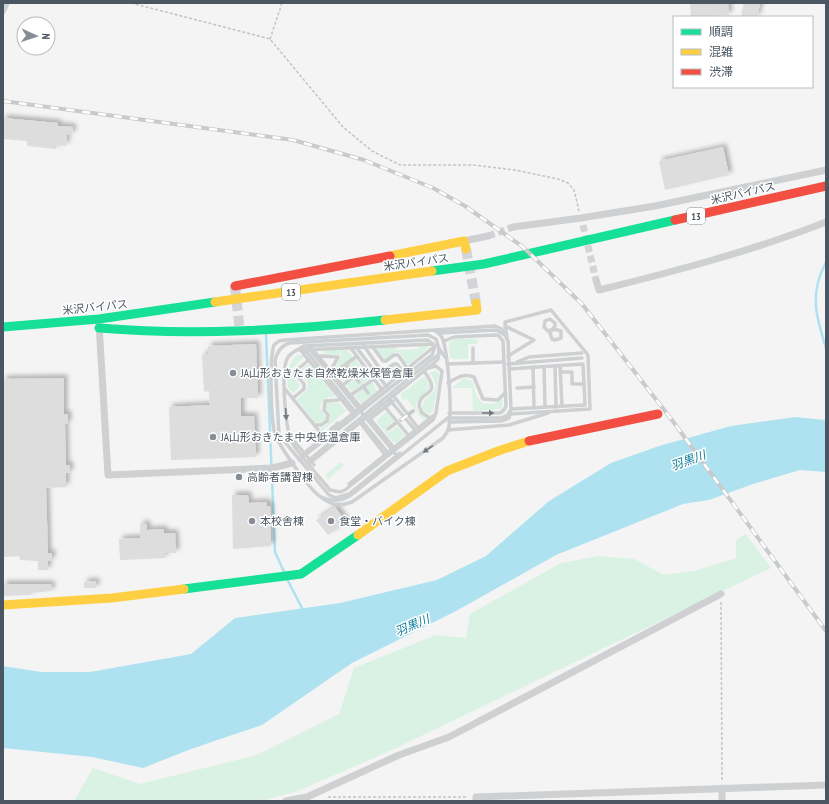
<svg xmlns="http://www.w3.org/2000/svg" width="829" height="804" font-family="'PT Sans Narrow','Noto Sans JP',sans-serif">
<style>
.green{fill:#d9f2e3}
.water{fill:#aee2f0}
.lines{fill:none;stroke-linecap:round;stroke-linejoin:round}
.stream{stroke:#aee2f0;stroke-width:2.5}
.building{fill:#ddddde;filter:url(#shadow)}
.street-tunnel{stroke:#d2d4d7;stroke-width:7;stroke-dasharray:7 3.5;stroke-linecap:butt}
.secondary-tunnel{stroke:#d2d4d7;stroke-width:10;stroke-dasharray:10 5;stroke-linecap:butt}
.path{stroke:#bcc7c4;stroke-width:1.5;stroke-dasharray:3 2;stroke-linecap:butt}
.lane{stroke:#ced0d2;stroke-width:3.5}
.street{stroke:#ced0d2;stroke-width:7}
.fast{stroke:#16e098;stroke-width:9}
.slow{stroke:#ffcf43;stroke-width:9}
.jam{stroke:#f24e42;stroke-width:9}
.rail-casing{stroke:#c9cacc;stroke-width:4}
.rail{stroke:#fff;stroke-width:2.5;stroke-dasharray:8;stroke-linecap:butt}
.oneway{fill:#727b83}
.poi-dot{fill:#868d94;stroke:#fff;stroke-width:1.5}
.labels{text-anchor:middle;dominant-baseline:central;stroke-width:3;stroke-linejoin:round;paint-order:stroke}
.shield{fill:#fff;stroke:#808990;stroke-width:1}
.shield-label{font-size:10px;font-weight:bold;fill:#4a5661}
.street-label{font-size:11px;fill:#4a5661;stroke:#fff}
.poi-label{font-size:11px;fill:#4a5661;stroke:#fff;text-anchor:start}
.water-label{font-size:12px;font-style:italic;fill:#0c7c9b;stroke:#fff}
</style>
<defs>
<filter id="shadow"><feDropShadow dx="3.5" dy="-3.5" stdDeviation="2" flood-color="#0004"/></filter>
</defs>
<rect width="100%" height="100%" fill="#f4f4f4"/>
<g class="green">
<path d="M 454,339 L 477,339 L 477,344 L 468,344 L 468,359 L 453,359 L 450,357 L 449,343 Z"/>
<path d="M 419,345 L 427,345 L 429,347 L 410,364 L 406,363 L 400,353 L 395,352 L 386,359 L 382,359 L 376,348 L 396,347 L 396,350 L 419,349 Z"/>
<path d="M 325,349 L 347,350 L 353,357 L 334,371 L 341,355 L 323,354 Z"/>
<path d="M 297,355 L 302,355 L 304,357 L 290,371 L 299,384 L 299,388 L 293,393 L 288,388 C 288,374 286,365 297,355 Z"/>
<path d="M 355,359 L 361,367 L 343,381 L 336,373 L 345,366 L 350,372 L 353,370 L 348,364 Z"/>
<path d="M 309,364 L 336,396 C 328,397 321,398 320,408 L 326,418 L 321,423 L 314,422 L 297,399 L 307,390 L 308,383 L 299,372 Z"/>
<path d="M 393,366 L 396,366 L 400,372 L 386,380 L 382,374 Z"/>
<path d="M 363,370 L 369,379 L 352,392 L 346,384 L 354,378 L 358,383 L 361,381 L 357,375 Z"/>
<path d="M 435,371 L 438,372 L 439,376 L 433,411 L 430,414 L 423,411 C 419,392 448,397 429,372 Z"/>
<path d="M 425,376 L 430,385 C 427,397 403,403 426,418 L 423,420 L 406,398 L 403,400 L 401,396 L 401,394 Z"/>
<path d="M 464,378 L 472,381 L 477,397 L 482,403 L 494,404 L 503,399 L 502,409 L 473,411 L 472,388 L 452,388 Z"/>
<path d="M 372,382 L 377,391 L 362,403 L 360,402 L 355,396 L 363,389 L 367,395 L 370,393 L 366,387 Z"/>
<path d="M 327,402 L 339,403 L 346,411 L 322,431 L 320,428 C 331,425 332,417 326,408 Z"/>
<path d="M 386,412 L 394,421 L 385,429 L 389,433 L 397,426 L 405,435 L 396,443 L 393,442 L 378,424 L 377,420 Z"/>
<path d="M 341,462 L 344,465 L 328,479 L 325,475 Z"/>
<path d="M 746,534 L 771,568 L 394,749 L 298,791 L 261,801 L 74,801 L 93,768 L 140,784 L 257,755 L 339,714 L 354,668 L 436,635 L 466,638 L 470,614 L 561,563 L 598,556 L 634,559 L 664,575 L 694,571 L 736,558 L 736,540 Z"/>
</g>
<path class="water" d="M 795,417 L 826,420 L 826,472 L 800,470 L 753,484 L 709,500 L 683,504 L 556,555 L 456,611 L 352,663 L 262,725 L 191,749 L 143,768 L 92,757 L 3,748 L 3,666 L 41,672 L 90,672 L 191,654 L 235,618 L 340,603 L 437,580 L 486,556 L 549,501 L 611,463 L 659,446 L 731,426 Z"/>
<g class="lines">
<g class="stream">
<path d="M 826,262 C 809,294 816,316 826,348"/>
<path d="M 266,334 L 275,552 L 285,574"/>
<path d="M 287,579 L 303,610"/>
</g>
</g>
<g class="building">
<path d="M 690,3 L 728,3 L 729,15 L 691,17 Z"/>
<path d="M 744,3 L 760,4 L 757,17 L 741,17 Z"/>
<path d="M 3,118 L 58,123 L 58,126 L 73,127 L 72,135 L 67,134 L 66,146 L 57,145 L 56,149 L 27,146 L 27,141 L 3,139 Z"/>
<path d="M 723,147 L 729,175 L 665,190 L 659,161 Z"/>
<path d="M 256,344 L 258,398 L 241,398 L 241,416 L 254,416 L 256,457 L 171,460 L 169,407 L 210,405 L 209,391 L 204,392 L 202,355 L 208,354 L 208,346 Z"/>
<path d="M 64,378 L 64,414 L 68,414 L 68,424 L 65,424 L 66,465 L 70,465 L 70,473 L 66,473 L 66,487 L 46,488 L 48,553 L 52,553 L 52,560 L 48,561 L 48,570 L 38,570 L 38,561 L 20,560 L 19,556 L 3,557 L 3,379 Z"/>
<path d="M 232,495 L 248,495 L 249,503 L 267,502 L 267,506 L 270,506 L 271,546 L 233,549 Z"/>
<path d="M 335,507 L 346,522 L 328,535 L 316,520 Z"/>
<path d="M 140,524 L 147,524 L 147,530 L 164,529 L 164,533 L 175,533 L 176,553 L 165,553 L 165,558 L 120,560 L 119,539 L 140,538 Z"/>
<path d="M 96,581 L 96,588 L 84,588 L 84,582 Z"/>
<path d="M 3,584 L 51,584 L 52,591 L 31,593 L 31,595 L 3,596 Z"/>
</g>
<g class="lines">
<g class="street-tunnel">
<path d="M 583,225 L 596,280"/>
<path d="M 488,236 L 513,227"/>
</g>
<g class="secondary-tunnel">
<path d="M 466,249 L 476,303"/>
<path d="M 235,286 L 240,333"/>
</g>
<g class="path">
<path d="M 131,3 L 270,39 L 343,127 L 372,151 L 400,165 L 473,165 L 515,170 L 558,179 L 568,183 L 574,190 L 579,211"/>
<path d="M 270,39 L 282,3"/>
<path d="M 721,602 L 722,780"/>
<path d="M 328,797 L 468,797"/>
</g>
<g class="lane">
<path d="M 505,326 L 534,340 L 508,356"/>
<path d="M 551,330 L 548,331 L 544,327 L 545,321 L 550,319 L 555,323 L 555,326 L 550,333 L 552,339 L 555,340 L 561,338 L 561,331 L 554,329"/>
<path d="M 439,333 L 496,330 L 505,335 L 508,341 L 511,409 L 509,418 L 501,421 L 449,422"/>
<path d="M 507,338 L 505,322 L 551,310 L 588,355 L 590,409 L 510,414"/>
<path d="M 444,341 L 454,337 L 496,335 L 499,336 L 503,341 L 506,406 L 504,410 L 500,413 L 449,413"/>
<path d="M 307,346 L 398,457"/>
<path d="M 310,346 L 362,409"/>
<path d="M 364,346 L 380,369 L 385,370 L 394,364 L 397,364 L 404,373"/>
<path d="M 372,346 L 383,361 L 386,361 L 394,355 L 398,355 L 408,369"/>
<path d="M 350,347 L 383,391"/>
<path d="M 356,347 L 387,387"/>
<path d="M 473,348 L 473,363"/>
<path d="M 300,350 L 307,352 L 356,413"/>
<path d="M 301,350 L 433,344"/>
<path d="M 302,352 L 354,415"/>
<path d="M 320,356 L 338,357 L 331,370"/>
<path d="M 517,362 L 529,357 L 582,353"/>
<path d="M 346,364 L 351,371"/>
<path d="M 447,364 L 503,362"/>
<path d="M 508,364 L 582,358"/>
<path d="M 555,366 L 556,407"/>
<path d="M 560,366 L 562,406"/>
<path d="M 533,367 L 534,408"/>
<path d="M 544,367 L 545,407"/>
<path d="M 509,369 L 583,364 L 585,405 L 511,409"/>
<path d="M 424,371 C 444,398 419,389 419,406 L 422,413 L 430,418"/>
<path d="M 561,372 L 572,372 L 572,384 L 584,384"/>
<path d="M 334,373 L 357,356"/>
<path d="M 354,376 L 359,382"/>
<path d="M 448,383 C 458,377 463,373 474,377 L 483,399 L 498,400 L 505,393"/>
<path d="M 343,385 L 365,367"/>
<path d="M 363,386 L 368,393"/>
<path d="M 517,388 L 534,387"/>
<path d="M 285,389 L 324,437"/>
<path d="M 351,395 L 374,379"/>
<path d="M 393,395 L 418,428"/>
<path d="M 293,398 L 304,389 L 304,384 L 294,372 L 309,360"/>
<path d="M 389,399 L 415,430"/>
<path d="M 385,407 L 409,436"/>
<path d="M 367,415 L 395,449"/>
<path d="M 449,417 L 350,496 C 340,501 332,502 321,497 C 311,492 275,441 274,430 C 271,414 269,360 274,345 L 279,341 L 285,340 L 495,326 L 502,329 L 505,335"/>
<path d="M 449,418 L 501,418 L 508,415 L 509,412"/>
<path d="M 370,419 L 393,401"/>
<path d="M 361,420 L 389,454"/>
<path d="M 359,421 L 386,456"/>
<path d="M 315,425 L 321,425 L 327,421 L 328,415 L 324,410 L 325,401 L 338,400 L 340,398"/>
<path d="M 388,429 L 397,422"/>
<path d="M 448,430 L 509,425 L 548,413"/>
<path d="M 329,432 L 331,429 L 338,423"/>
<path d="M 291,437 L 314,465"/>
<path d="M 400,453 L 349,494 L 336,498 L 329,495 L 279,435 L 275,360 C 277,352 281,346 289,343 L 428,335 L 436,339 L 439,349 L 446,358"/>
<path d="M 303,454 L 435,346"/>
<path d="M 299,460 L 305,455 L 355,416 L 357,414 L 432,355 L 435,346 L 428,340 L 304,346 C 298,350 290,352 287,359 C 281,371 285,432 293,444 C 303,460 318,475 330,490 L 340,492 L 345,490 L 433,420 L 436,413 L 442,371 L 436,366 L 428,368"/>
<path d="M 309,460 L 439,354"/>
<path d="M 310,463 L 434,363 L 438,359 L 439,349"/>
<path d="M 349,484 L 434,415"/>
<path d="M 322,498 C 332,506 341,506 352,502 L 443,438 C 444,436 447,433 448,430 C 453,415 448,356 443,340 C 442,336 439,333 435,331"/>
</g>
<g class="street">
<path d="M 3,10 L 6,3"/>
<path d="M 513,227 L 581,218 L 655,206 L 826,170"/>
<path d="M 464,241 L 488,236"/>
<path d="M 596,280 L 599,290 C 676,271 752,251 826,222"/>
<path d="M 99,324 L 108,475 L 272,468 L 292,463"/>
<path d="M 722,788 L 722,801"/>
<path d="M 286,801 L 307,797 L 399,755 L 449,737 L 721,594"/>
<path d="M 476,801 L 476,797 L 826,785"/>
</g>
<g class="fast">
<path d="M 432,271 L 484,264 L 675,220"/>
<path d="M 3,327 L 99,319 L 215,302"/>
<path d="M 99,328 C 195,336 289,330 385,320"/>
<path d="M 184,589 L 301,574 L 358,535"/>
</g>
<g class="slow">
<path d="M 390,256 L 464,241 L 466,249"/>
<path d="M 215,302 L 432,271"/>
<path d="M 385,320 L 477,310 L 476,303"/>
<path d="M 358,535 L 447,471 L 498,451 L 529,441"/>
<path d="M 3,605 L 112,598 L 184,589"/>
</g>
<g class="jam">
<path d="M 675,220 L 826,186"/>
<path d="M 235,286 L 390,256"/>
<path d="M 529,441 L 658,414"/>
</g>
<defs>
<g id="rail">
<path d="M 3,101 L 293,140 L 364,160 L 433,188 L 465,206 L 523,247 L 582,304 L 672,420 L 826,631"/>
<path d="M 401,420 L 413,411"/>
</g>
</defs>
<use href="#rail" class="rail-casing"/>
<use href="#rail" class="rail"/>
</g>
<defs><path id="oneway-solid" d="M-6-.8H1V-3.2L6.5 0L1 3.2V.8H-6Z"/></defs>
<g class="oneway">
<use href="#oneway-solid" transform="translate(488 413)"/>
<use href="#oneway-solid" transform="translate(286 414) rotate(86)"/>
<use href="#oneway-solid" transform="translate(428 449) rotate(145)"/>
</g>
<g class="poi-dot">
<circle cx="233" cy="373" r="4"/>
<circle cx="213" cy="437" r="4"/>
<circle cx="239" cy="477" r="4"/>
<circle cx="252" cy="521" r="4"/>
<circle cx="331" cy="521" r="4"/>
</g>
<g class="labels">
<g class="shield">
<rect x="687" y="208" width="18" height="16" rx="3"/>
<rect x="282" y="284" width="18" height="16" rx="3"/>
</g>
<g class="shield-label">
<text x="696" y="216">13</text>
<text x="291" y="292">13</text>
</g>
<g class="street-label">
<text transform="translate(743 193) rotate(-13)">米沢バイパス</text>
<text transform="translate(416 262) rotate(-8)">米沢バイパス</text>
<text transform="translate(95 307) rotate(-6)">米沢バイパス</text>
</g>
<g class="poi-label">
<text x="241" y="373">JA山形おきたま自然乾燥米保管倉庫</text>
<text x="221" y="437">JA山形おきたま中央低温倉庫</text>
<text x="247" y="477">高齢者講習棟</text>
<text x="260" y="521">本校舎棟</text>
<text x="339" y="521">食堂・バイク棟</text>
</g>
<g class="water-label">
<text transform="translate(688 460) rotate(-20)">羽黒川</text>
<text transform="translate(412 625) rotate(-23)">羽黒川</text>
</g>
</g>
<rect width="829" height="804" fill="none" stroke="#4a5661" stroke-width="8"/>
<rect x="673" y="16" width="140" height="72" fill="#ffffff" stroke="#b7bbc0"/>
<rect x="681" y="29" width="20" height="6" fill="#16e098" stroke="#b7bbc0"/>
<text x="709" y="36" font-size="12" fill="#4a5661">順調</text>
<rect x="681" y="49" width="20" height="6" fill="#ffcf43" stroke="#b7bbc0"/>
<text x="709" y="56" font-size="12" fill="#4a5661">混雑</text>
<rect x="681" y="69" width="20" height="6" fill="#f24e42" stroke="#b7bbc0"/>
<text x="709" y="76" font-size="12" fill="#4a5661">渋滞</text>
<g transform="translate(36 36) rotate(93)"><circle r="19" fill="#ffffff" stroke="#b7bbc0"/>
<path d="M0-3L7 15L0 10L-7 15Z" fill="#868d94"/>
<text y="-6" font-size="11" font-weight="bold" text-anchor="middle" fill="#4a5661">N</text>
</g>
</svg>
